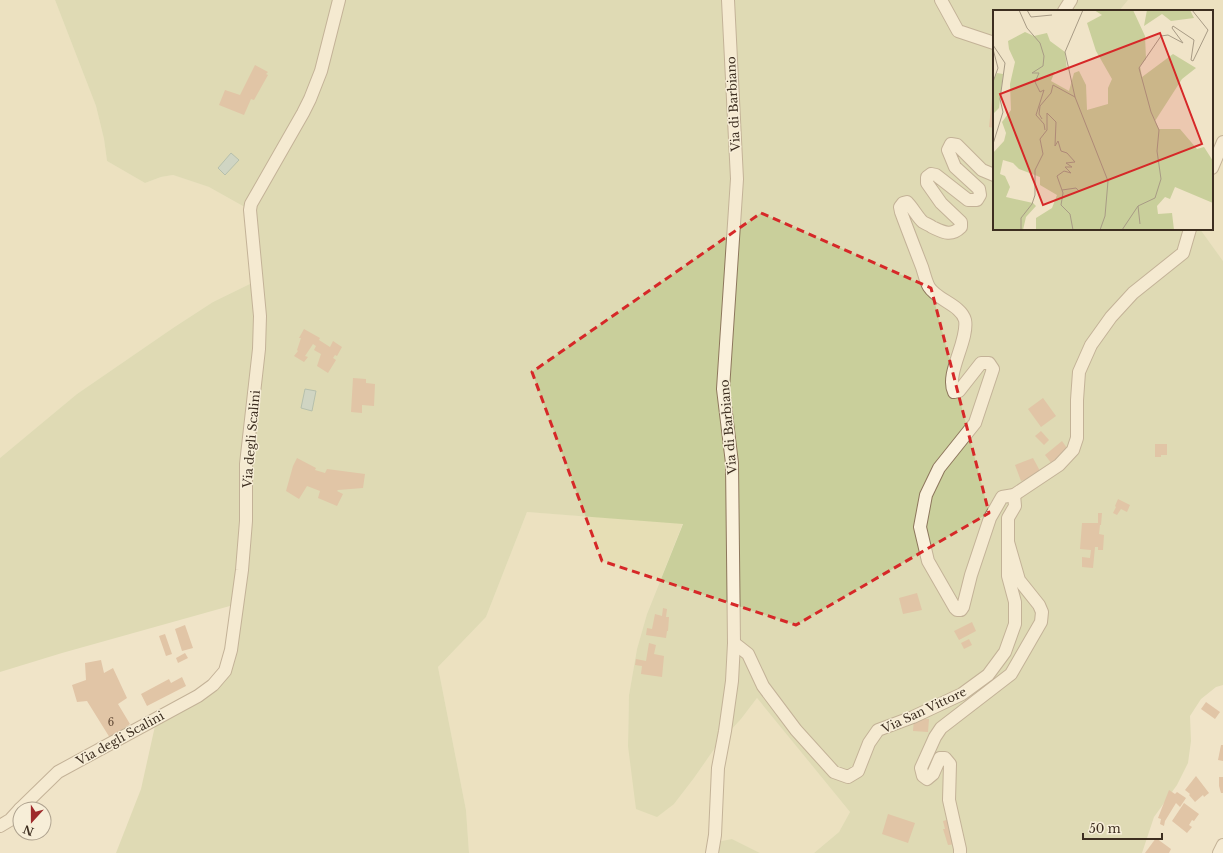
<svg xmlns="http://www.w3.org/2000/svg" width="1223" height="853" font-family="'Libre Baskerville',serif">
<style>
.farmland{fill:#e6deb5}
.green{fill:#c9cf9b}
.water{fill:#a9c4bc;stroke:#6f938a}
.building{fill:#cf9f7d}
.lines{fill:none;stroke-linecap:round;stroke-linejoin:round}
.minor-casing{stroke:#8d765c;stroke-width:14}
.minor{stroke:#faf1dc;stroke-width:12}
.marked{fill:none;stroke:#d62828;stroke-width:3;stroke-dasharray:8 5;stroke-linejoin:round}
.labels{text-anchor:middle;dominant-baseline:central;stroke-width:3;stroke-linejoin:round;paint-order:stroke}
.number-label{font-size:10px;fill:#624a37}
.street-label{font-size:12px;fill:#3d2e20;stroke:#f7eed8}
.inset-road{fill:none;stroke:#a89b85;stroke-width:1}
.view{fill:#d62828;fill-opacity:0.15;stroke:#d62828;stroke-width:2}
.inset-edge{fill:none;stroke:#3d2e20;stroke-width:2}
</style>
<rect width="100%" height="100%" fill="#f0e4c8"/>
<g class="farmland">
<path d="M 0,0 L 55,0 L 96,106 L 104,139 L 107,161 L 145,183 L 161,177 L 173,175 L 209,187 L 250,210 L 256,281 L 213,302 L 173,328 L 77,394 L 0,458 Z"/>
<path d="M 1128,0 L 1223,0 L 1223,261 L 1200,229 L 1212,229 L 1212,11 L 1119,11 Z"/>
<path d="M 527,512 L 683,523 L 647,614 L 637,649 L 629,695 L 628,746 L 674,804 L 694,778 L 717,745 L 741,719 L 757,698 L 850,812 L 839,832 L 814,853 L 760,853 L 732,839 L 710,853 L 469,853 L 466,810 L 438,667 L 486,617 Z"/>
</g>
<g class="green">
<path d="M 55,0 L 1128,0 L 1119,11 L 994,11 L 994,229 L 1200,229 L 1223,261 L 1223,685 L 1216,687 L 1201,699 L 1190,716 L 1191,741 L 1188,763 L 1177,785 L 1154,817 L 1142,853 L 814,853 L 839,832 L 850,812 L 757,698 L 741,719 L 717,745 L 694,778 L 674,804 L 657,817 L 636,809 L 628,746 L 629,695 L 637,649 L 647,614 L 683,524 L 527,512 L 486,617 L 438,667 L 466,810 L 469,853 L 116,853 L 141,789 L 157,717 L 216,685 L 237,604 L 62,653 L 0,672 L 0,458 L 77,394 L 173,328 L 213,302 L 256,281 L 250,210 L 209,187 L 173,175 L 161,177 L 145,183 L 107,161 L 104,139 L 96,106 Z"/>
<path d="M 732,839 L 760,853 L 710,853 L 712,843 Z"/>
</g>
<g class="water">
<path d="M 231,153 L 239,160 L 225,175 L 218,168 Z"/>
<path d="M 305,389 L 316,391 L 312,411 L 301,408 Z"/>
</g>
<g class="building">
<path d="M 255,65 L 268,72 L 266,74 L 268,75 L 254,100 L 251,99 L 244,115 L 219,105 L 225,90 L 240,95 Z"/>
<path d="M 992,98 L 994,98 L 994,128 L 989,127 Z"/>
<path d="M 304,329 L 320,338 L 319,340 L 330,347 L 333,341 L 342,347 L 337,356 L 335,355 L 333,358 L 336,360 L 328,373 L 317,366 L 321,354 L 314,350 L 316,346 L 313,344 L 305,356 L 308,357 L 304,362 L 294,356 L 298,351 L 297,350 L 301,338 L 299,338 Z"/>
<path d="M 353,378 L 366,379 L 366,383 L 375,384 L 374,406 L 362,405 L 362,413 L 351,412 Z"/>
<path d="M 1043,398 L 1056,416 L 1041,427 L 1028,409 Z"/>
<path d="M 1041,431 L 1049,440 L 1044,445 L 1035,436 Z"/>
<path d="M 1062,441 L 1069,451 L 1052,464 L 1045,455 Z"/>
<path d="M 1155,444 L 1167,444 L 1167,455 L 1161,455 L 1161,457 L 1155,457 Z"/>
<path d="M 297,458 L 316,468 L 315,470 L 325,473 L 327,469 L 365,474 L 363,488 L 338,490 L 337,491 L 343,494 L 337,506 L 318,498 L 320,491 L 307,486 L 299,499 L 286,491 L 293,466 Z"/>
<path d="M 1033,458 L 1040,471 L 1033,477 L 1021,481 L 1015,465 Z"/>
<path d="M 1118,499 L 1130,505 L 1127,512 L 1121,509 L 1117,515 L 1113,513 L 1116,507 L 1115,506 Z"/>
<path d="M 1098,513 L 1102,513 L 1101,525 L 1100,525 L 1099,534 L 1104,535 L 1103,550 L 1098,550 L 1098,547 L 1095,547 L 1093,568 L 1082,567 L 1082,557 L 1090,558 L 1091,550 L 1080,549 L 1082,523 L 1098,523 Z"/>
<path d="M 917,593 L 922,610 L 903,614 L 899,598 Z"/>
<path d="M 663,608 L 667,609 L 666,617 L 669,617 L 668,631 L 667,631 L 666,638 L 646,635 L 647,628 L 652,629 L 655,614 L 662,616 Z"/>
<path d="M 972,622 L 976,631 L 959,640 L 954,631 Z"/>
<path d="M 185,625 L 193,648 L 182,651 L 175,629 Z"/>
<path d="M 165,634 L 172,654 L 166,656 L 159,636 Z"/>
<path d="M 969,639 L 972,645 L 964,649 L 961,643 Z"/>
<path d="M 649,643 L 656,645 L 654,654 L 664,656 L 662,677 L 641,674 L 642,666 L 635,665 L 636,659 L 646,661 Z"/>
<path d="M 185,653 L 188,658 L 178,663 L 176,658 Z"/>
<path d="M 101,660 L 104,673 L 113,668 L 127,698 L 118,704 L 130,724 L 110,738 L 87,701 L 77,702 L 72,685 L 86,680 L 85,663 Z"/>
<path d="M 182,677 L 186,686 L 147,706 L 141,694 L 169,679 L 171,683 Z"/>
<path d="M 1206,702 L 1220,712 L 1215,719 L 1201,709 Z"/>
<path d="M 914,718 L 929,719 L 928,732 L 913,731 Z"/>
<path d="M 1221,745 L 1223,745 L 1223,761 L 1218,760 Z"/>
<path d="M 1196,776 L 1209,793 L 1204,797 L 1203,795 L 1195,802 L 1189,795 L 1190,794 L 1185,790 Z"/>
<path d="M 1219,777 L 1223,777 L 1223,793 L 1221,793 L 1219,786 Z"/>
<path d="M 1169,790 L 1175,794 L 1177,792 L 1186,798 L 1180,807 L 1176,803 L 1165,821 L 1164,826 L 1160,824 L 1161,819 L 1158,818 Z"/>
<path d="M 1184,803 L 1199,814 L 1194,821 L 1192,820 L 1189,825 L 1192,827 L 1187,833 L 1172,821 Z"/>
<path d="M 888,814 L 915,823 L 908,843 L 882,834 Z"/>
<path d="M 950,819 L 956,844 L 948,845 L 943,829 L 945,829 L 943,821 Z"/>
<path d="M 1156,838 L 1171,849 L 1169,853 L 1145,853 Z"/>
</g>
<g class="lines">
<defs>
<g id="minor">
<path d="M 941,0 L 958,31 L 994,43"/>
<path d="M 1064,11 L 1071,0"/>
<path d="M 1212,168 L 1223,142"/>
<path d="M 994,175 L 982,170 L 957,145 L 951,144 L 948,150 L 955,167 L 979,189 L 980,195 L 977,200 L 968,200 L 936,175 L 931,174 L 927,177 L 927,183 L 941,203 L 961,222 L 961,227 C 951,237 943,232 932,227 C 930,225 926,224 923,222 C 918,218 913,208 907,202 L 903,203 L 900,207 L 901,212 C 908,231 915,249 922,267 C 924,273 926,282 929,287 C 937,300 961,305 965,320 C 969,340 945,374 954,392 L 959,391 L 981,363 L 989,363 L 993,369 L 975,423 L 939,468 L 926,495 L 920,527 L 928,561 L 955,608 L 957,610 L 961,610 L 963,607 L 971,575 L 990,518 L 1002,497 L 1014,495 L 1059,465 L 1073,450 L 1077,438 L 1077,400 L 1079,372 L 1091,345 L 1111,317 L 1133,293 L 1183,253 L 1190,229"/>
<path d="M 734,643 L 748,654 L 763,686 L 796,730 L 834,772 L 848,777 L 858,771 L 869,743 L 878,730 L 913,717 L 962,694 L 988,675 L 1005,652 L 1015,624 L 1015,602 L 1008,576 L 1008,542"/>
<path d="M 20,809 L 58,772 L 198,696 L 213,685 L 225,671 L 231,650 L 242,570 L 246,521 L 246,464 L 259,349 L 260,316 L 250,210 L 251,204 L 303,113 L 310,99 L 321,71 L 339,0"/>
<path d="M 0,826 L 10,820 L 20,809"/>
<path d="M 712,853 L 715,835 L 718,768 L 725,731 L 732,681 L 734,643 L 732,463 L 723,389 L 737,179 L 728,0"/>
<path d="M 960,853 L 960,849 L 949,800 L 950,764 L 945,758 L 940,758 L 933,774 L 927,779 L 923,776 L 921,768 L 935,737 L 941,728 L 1011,674 L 1041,622 L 1042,612 L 1039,605 L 1019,580 L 1008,542 L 1008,518 L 1015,506 L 1014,495"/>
<path d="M 1219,853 L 1223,845"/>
</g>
</defs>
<use href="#minor" class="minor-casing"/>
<use href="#minor" class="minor"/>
</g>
<path d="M0 0H1223V853H0ZM 761,213 L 931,288 L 989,513 L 796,625 L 602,561 L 532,372 Z" fill="#f0e4c8" fill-opacity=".55" fill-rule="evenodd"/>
<path class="marked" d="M 761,213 L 931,288 L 989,513 L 796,625 L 602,561 L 532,372 Z"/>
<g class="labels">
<g class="number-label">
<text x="111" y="722">6</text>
</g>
<g class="street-label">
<text transform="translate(733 104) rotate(-93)">Via di Barbiano</text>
<text transform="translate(728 427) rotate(-95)">Via di Barbiano</text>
<text transform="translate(251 439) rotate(-85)">Via degli Scalini</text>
<text transform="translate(924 710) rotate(-25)">Via San Vittore</text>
<text transform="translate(120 738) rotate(-29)">Via degli Scalini</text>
</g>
</g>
<g transform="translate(993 10)">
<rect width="220" height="220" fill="#f0e4c8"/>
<path d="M 101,0 L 140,0 L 152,26 L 153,49 L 147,56 L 149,67 L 180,44 L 203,58 L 189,69 L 162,111 L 166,119 L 187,119 L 204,139 L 211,137 L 220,151 L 220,193 L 182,177 L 177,189 L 172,187 L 164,196 L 165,204 L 179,203 L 181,220 L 43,220 L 43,208 L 59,198 L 64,185 L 47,175 L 47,167 L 26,159 L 20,153 L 10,150 L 7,164 L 12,166 L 17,177 L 13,187 L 40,193 L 43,196 L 33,207 L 30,220 L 0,220 L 0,143 L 11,131 L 13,123 L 9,112 L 18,100 L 17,74 L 22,52 L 16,39 L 15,31 L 32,22 L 41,26 L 54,23 L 57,31 L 72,42 L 74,60 L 62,61 L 58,71 L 76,81 L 81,63 L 86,61 L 93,75 L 94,100 L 115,94 L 115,78 L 119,69 L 103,41 L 94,13 L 109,5 ZM 154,0 L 197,0 L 201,8 L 178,11 L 169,4 L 151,16 ZM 4,63 L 10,64 L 6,98 L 0,104 L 0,71 Z" fill="#c9cf9b"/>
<path class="inset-road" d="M 26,0 L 34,18 L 47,33 L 51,46 L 50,56 L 39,63 L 46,63 L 42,72 L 47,82 L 51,80 L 43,105 L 51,114 L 52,120M 34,0 L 38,7 L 59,5M 90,0 L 72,42 L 82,87 L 115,171 L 112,206 L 107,220M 0,35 L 12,53 L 7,89 L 10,102 L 0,134M 0,39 L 5,58 L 0,72M 49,109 L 46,104 L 47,96 L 58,83 L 60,75 L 82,87M 69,180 L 83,178 L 87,182M 145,196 L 147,214M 28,220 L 28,208 L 39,194 L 42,185 L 42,160 L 50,144 L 47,129 L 54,120 L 54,103 L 63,112 L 62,136 L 65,131 L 68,141 L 74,143 L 82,152 L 73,153 L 79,157 L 72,157 L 78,163 L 71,161 L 64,166 L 70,183 L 68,195 L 77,204 L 80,220M 129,220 L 145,196 L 162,188 L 168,169 L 164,141 L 166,120 L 158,102 L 146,58 L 168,26 L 175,25 L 190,33 L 179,18 L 180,16 L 201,30 L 198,50 L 200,51 L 215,20 L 199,0"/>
<path class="view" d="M 167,23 L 209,134 L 50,195 L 7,84 Z"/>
<rect width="220" height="220" class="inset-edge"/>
</g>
<g transform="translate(32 821) rotate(201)"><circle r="19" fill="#f7eed8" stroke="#ada18e"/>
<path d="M0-3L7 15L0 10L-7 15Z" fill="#9e2a2b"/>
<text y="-6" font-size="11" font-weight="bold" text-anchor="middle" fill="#3d2e20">N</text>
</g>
<path d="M1083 833v6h79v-6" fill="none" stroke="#3d2e20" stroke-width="2"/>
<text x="1089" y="833" font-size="12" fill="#3d2e20" stroke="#f7eed8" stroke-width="3" paint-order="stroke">50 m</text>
</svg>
